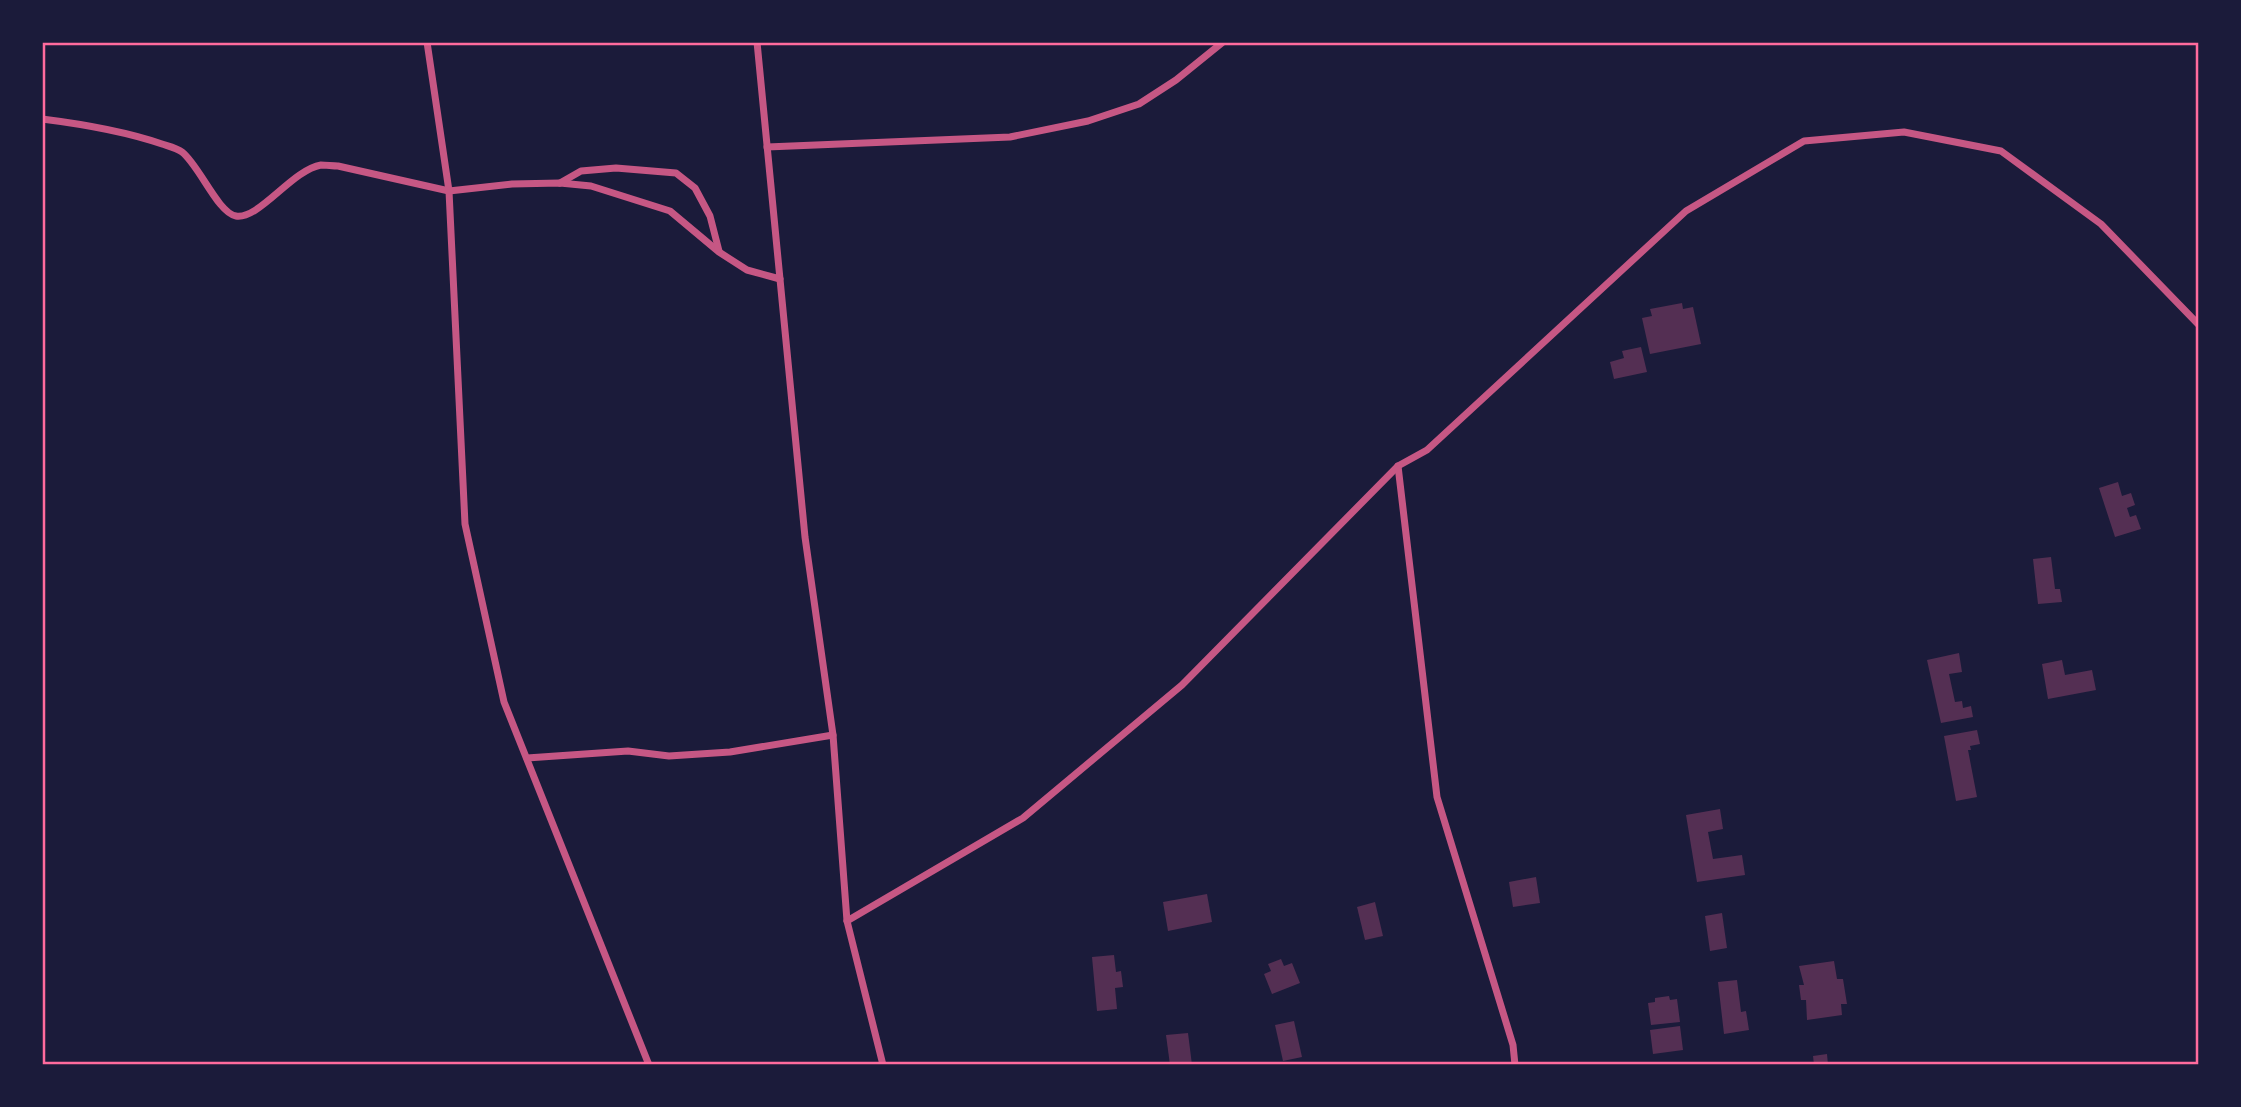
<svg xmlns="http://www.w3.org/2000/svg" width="2241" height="1107" font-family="'Space Grotesk',sans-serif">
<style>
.building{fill:#542f53}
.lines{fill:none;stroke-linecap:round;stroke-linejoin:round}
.minor{stroke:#c65784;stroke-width:7}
.neatline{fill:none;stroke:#ff6b9d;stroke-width:2.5}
</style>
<rect width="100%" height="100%" fill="#1b1b3a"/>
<g class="building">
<path d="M 1682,303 L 1683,309 L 1693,307 L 1701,344 L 1650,354 L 1642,318 L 1652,316 L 1650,309 Z"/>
<path d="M 1641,347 L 1647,372 L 1614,379 L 1610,362 L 1624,358 L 1622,351 Z"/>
<path d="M 2118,482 L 2122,496 L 2131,493 L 2135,505 L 2127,508 L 2130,517 L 2136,515 L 2141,529 L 2115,537 L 2099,488 Z"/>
<path d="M 2051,557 L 2055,589 L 2060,589 L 2062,602 L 2038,604 L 2033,559 Z"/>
<path d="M 1959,653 L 1962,672 L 1949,674 L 1955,702 L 1962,701 L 1963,708 L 1971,706 L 1973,717 L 1941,723 L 1927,660 Z"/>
<path d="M 2062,660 L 2065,675 L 2092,670 L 2096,690 L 2048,699 L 2042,664 Z"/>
<path d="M 1977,730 L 1980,744 L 1970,746 L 1971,750 L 1968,750 L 1977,797 L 1956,801 L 1944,736 Z"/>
<path d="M 1720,809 L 1723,829 L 1708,832 L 1713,859 L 1742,855 L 1745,875 L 1697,882 L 1686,815 Z"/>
<path d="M 1536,877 L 1540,903 L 1513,907 L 1509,882 Z"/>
<path d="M 1207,894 L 1212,922 L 1168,931 L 1163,902 Z"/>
<path d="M 1375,902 L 1383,936 L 1365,940 L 1357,907 Z"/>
<path d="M 1722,913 L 1727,948 L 1710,951 L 1705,916 Z"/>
<path d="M 1114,955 L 1116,972 L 1121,971 L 1123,987 L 1115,988 L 1117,1009 L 1097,1011 L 1092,957 Z"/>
<path d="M 1281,959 L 1284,966 L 1292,963 L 1300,983 L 1272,994 L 1264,974 L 1271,971 L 1268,964 Z"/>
<path d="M 1834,961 L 1837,979 L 1843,979 L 1847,1004 L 1841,1004 L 1842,1015 L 1807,1020 L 1806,1000 L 1801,1000 L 1799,985 L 1804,985 L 1799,966 Z"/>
<path d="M 1737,980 L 1741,1012 L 1746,1011 L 1749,1030 L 1724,1034 L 1718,982 Z"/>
<path d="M 1669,996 L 1670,1000 L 1677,999 L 1680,1022 L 1651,1025 L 1648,1003 L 1655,1002 L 1655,998 Z"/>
<path d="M 1294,1021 L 1302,1057 L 1283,1061 L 1275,1025 Z"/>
<path d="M 1680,1026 L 1683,1050 L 1653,1054 L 1650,1030 Z"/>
<path d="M 1188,1033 L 1192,1065 L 1170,1065 L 1166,1035 Z"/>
<path d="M 1827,1054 L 1828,1065 L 1814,1065 L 1813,1056 Z"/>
</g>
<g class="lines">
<g class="minor">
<path d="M 427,42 L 449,191 L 465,524 L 504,702 L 649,1065"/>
<path d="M 757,42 L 805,537 L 833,735 L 847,921 L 883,1065"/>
<path d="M 42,119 C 82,124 124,131 162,144 C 168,146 177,148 182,152 C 199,165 218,213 236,216 C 259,220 292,170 321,165 C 326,165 333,166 338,166 L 449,191 L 512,184 L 560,183 L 591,186 L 670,211 L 719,252 L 747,270 L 780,279"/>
<path d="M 767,147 L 1010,137 L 1088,121 L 1139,104 L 1176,80 L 1223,42"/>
<path d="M 560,183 L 581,171 L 616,168 L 676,173 L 695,188 L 710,216 L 719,251"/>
<path d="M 1398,466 L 1437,797 L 1513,1045 L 1515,1065"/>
<path d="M 527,758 L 628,751 L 669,756 L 730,752 L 833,735"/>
<path d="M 847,921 L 1023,818 L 1182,685 L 1398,466 L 1427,450 L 1686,211 L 1804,141 L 1904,132 L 2001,151 L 2101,224 L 2199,325"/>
</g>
</g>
<rect width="2241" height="1107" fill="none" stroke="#1b1b3a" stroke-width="88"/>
<rect x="44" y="44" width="2153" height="1019" class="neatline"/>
</svg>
